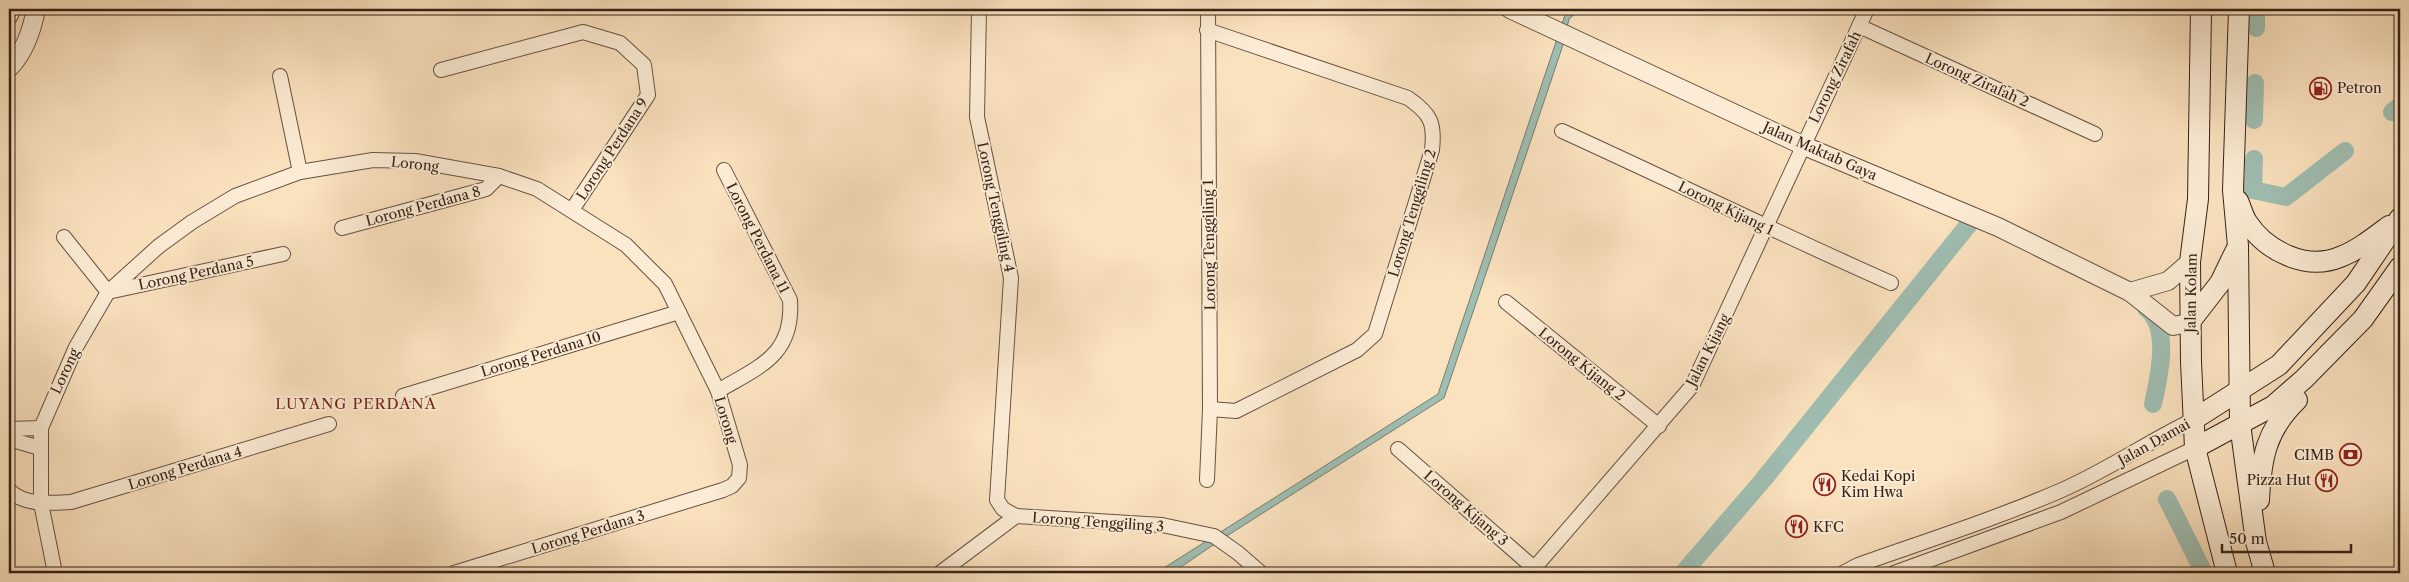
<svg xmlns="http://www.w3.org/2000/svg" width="2409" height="582" font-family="'Libre Caslon Text',serif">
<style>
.water{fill:#9fbeb2;stroke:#757f74}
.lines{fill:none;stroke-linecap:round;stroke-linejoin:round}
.canal{stroke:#9fbeb2;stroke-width:18}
.minor-casing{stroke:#665142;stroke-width:16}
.tertiary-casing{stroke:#665142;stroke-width:20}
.secondary-casing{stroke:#352118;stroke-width:22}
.minor{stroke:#fcecd5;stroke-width:14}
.tertiary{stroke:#fcecd5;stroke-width:18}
.secondary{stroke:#fcecd5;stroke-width:20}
.labels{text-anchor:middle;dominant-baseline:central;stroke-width:4;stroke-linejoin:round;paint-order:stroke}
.street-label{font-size:14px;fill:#352118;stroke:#fcecd5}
.poi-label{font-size:14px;fill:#352118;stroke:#fcecd5;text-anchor:start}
.neighbourhood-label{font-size:15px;letter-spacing:1px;fill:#7a1f14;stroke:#fcecd5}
</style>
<rect width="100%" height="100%" fill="#fbe2bf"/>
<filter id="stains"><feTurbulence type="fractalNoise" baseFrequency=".004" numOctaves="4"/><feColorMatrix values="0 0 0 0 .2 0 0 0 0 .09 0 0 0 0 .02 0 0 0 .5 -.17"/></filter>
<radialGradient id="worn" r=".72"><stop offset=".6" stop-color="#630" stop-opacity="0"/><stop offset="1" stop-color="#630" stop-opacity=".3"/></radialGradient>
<path class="water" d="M 1567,9 L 1575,9 L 1576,13 L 1569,19 L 1562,48 L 1444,398 L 1222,539 L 1172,573 L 1156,573 L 1438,394 Z"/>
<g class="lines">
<g class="canal">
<path d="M 2256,28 L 2256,9"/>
<path d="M 2392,112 L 2400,106"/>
<path d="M 2254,120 L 2255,83"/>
<path d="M 2254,159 L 2253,190 L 2286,197 L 2345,151"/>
<path d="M 2146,308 C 2171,327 2159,377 2153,404"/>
<path d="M 2167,499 L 2204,573"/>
<path d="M 1683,573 L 1763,480 L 1969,224"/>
</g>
<defs>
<g id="minor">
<path d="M 979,9 L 977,117 L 1011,278 L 997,500 L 1003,509 L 1016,516"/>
<path d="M 1859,26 L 2095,134"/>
<path d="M 1207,30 L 1408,98 C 1431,114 1435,123 1432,150 L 1375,334 L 1357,350 L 1236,411 L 1210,409"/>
<path d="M 441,70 L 583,32 L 620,43 L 644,65 L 648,95 L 572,210"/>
<path d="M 280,76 L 300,172"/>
<path d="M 1562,131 C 1672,181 1780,234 1891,283"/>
<path d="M 342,228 L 486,189 L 499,176"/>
<path d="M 64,237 L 108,292 L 283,254"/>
<path d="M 1506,302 L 1659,426"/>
<path d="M 718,391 C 758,367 794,356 790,300 L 724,170"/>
<path d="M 403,396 L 679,312"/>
<path d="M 9,429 L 41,428"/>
<path d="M 9,439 L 40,448"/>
<path d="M 1398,449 L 1534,568"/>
<path d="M 1207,480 L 1210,409 L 1208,9"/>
<path d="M 9,490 C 24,506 51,503 71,502 L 329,424"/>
<path d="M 55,573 L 41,503 L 41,428 L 76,347 L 108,292 L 159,246 L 192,222 L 235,196 L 300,172 L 373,160 L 415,161 L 499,176 L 537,189 L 626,245 L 665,284 L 718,391 L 740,465 L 739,478 L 732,486 L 723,490 L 454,573"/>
<path d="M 940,573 L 1016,516 L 1162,525 L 1214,536 L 1238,553 L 1261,573"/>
<path d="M 1530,573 L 1692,386 L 1867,9"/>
<path d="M 1843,573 L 1858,565 C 1926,541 1995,519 2062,490 C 2108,470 2149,441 2193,420"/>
<path d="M 1894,573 L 2061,512 L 2195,448"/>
</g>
<g id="tertiary">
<path d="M 1510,9 L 1802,145 L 1998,227 L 2130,292 L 2173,326 L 2189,323"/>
<path d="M 9,15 L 11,9"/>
<path d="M 9,68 C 25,52 32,30 36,9"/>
<path d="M 2130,292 L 2168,281 L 2190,262"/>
</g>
<g id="secondary">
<path d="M 2201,9 L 2198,199 L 2190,262 L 2191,362 L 2195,448 L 2227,573"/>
<path d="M 2239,9 L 2233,190 L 2238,246 L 2240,424 L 2256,542 L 2265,573"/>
<path d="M 2238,201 C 2241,207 2243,216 2247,222 C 2266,251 2306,271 2340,257 C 2358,250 2373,238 2389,226"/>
<path d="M 2189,323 L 2220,283 L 2236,250"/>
<path d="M 2193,420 L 2279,365 L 2356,283 L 2400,218"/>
<path d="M 2195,448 L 2273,406 L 2304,379 L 2363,319 L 2400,267"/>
<path d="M 2259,500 C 2261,458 2266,430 2297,400"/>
</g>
</defs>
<use href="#minor" class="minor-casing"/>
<use href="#tertiary" class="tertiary-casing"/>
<use href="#secondary" class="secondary-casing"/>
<use href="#minor" class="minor"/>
<use href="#tertiary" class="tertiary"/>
<use href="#secondary" class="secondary"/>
</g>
<defs>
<symbol id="fuel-ring" viewBox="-11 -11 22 22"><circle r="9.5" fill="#fcecd5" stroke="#8f2418" stroke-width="1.5"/><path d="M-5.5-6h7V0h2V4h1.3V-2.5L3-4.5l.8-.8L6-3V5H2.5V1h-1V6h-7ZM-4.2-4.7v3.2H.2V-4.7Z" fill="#8f2418"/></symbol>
<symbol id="bank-ring" viewBox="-11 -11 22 22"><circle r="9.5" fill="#fcecd5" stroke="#8f2418" stroke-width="1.5"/><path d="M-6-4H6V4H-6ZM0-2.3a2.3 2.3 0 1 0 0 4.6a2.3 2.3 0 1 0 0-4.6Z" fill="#8f2418"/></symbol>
<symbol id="restaurant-ring" viewBox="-11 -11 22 22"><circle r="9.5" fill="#fcecd5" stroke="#8f2418" stroke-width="1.5"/><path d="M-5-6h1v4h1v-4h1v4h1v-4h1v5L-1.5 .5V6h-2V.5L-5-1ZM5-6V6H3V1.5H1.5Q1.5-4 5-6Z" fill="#8f2418"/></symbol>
</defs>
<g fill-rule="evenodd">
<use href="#fuel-ring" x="2308" y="76" width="25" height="25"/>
<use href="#bank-ring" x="2338" y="442" width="25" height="25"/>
<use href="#restaurant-ring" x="2314" y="468" width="25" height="25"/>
<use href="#restaurant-ring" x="1812" y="472" width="25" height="25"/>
<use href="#restaurant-ring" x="1784" y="514" width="25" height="25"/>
</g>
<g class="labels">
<g class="street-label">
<text transform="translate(1835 77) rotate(-64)">Lorong Zirafah</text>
<text transform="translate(1977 80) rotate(24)">Lorong Zirafah 2</text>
<text transform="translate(612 149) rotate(-57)">Lorong Perdana 9</text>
<text transform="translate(1820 151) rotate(24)">Jalan Maktab Gaya</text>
<text transform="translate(415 164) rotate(6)">Lorong</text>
<text transform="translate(423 206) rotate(-15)">Lorong Perdana 8</text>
<text transform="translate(996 207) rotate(78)">Lorong Tenggiling 4</text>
<text transform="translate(1726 208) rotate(26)">Lorong Kijang 1</text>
<text transform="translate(1412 213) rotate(-73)">Lorong Tenggiling 2</text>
<text transform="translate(758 238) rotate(63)">Lorong Perdana 11</text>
<text transform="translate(1209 245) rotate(-91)">Lorong Tenggiling 1</text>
<text transform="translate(196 273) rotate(-12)">Lorong Perdana 5</text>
<text transform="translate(2191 293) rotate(-89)">Jalan Kolam</text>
<text transform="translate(1708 350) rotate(-63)">Jalan Kijang</text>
<text transform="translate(541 354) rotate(-17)">Lorong Perdana 10</text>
<text transform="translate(1582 364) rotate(39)">Lorong Kijang 2</text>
<text transform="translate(65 371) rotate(-65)">Lorong</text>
<text transform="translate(726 420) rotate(73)">Lorong</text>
<text transform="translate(2154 442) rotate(-29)">Jalan Damai</text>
<text transform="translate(185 468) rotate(-17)">Lorong Perdana 4</text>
<text transform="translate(1466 508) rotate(41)">Lorong Kijang 3</text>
<text transform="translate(1098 522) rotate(4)">Lorong Tenggiling 3</text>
<text transform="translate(588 532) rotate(-17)">Lorong Perdana 3</text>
</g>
<g class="poi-label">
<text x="2337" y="88">Petron</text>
<text x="2334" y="455" text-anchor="end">CIMB</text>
<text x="1841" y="476">Kedai Kopi<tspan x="1841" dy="16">Kim Hwa</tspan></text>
<text x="2311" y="480" text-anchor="end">Pizza Hut</text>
<text x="1813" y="527">KFC</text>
</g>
<g class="neighbourhood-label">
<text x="356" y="403">LUYANG PERDANA</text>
</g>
</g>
<rect width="2409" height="582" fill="none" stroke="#fbe2bf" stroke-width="30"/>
<rect x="10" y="10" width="2389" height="562" fill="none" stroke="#352118" stroke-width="2.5"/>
<rect x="15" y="15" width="2379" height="552" fill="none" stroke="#352118"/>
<path d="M2222 544v8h129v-8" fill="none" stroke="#352118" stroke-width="2.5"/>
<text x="2229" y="544" font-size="15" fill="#352118" stroke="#fcecd5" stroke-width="4" paint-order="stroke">50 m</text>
<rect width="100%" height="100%" filter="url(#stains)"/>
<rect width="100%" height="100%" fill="url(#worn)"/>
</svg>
